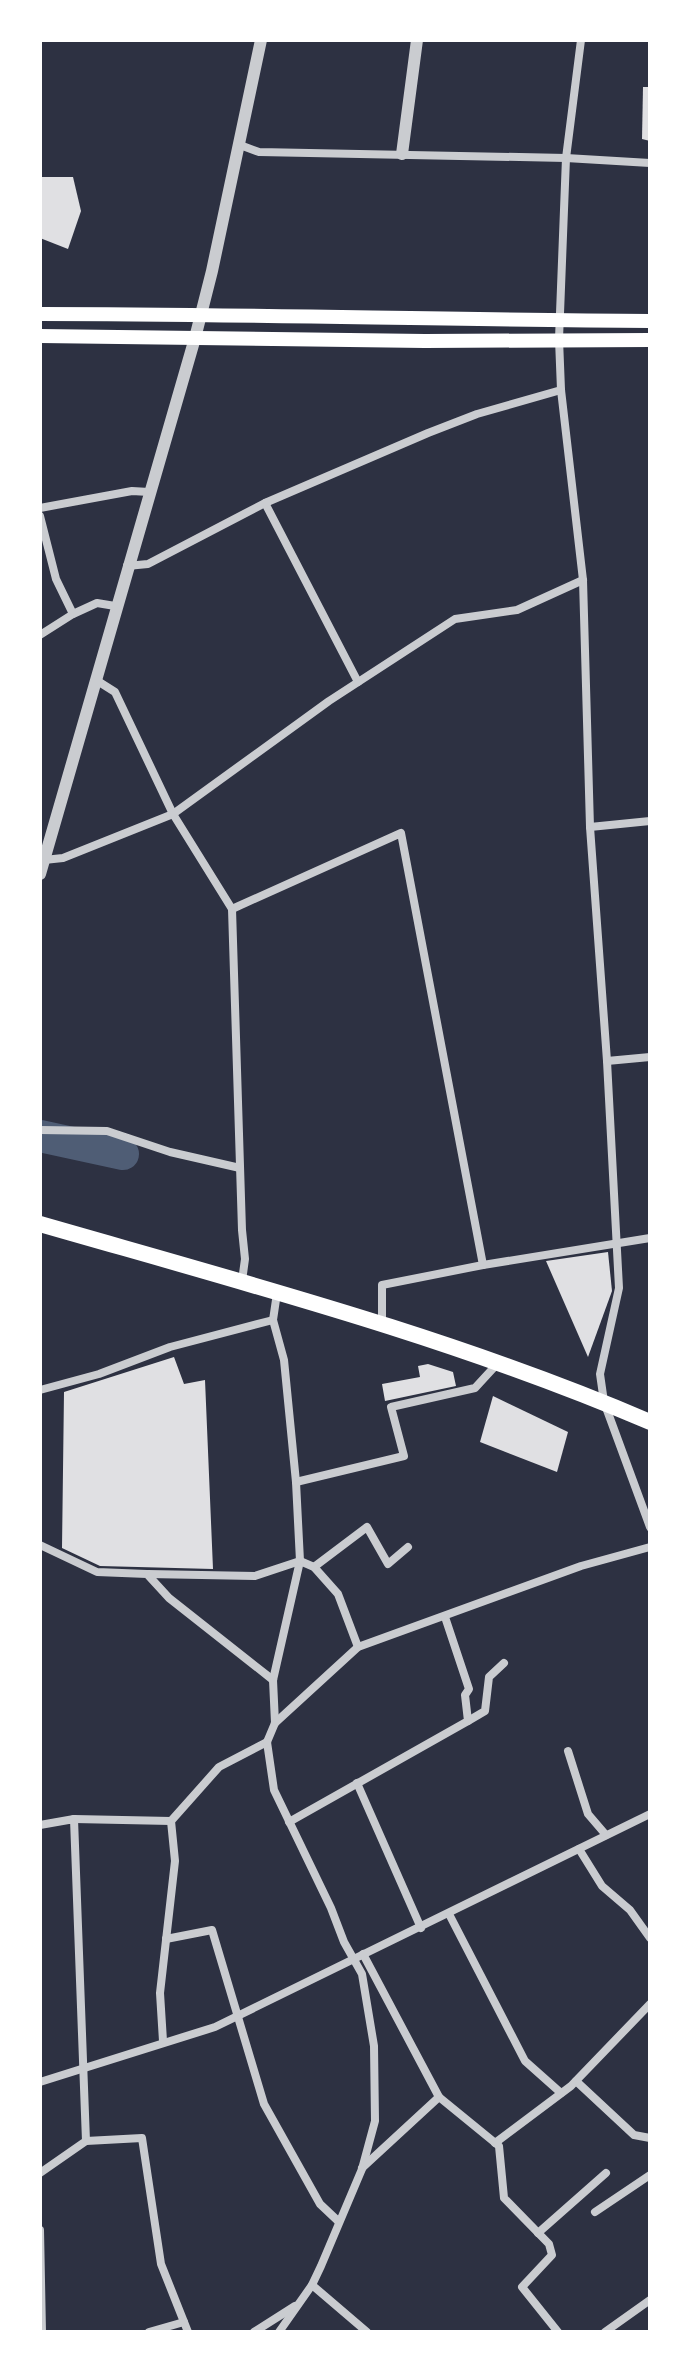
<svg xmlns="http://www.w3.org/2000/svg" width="690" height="2372" font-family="'Source Sans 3',sans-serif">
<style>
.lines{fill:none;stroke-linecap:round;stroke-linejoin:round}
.river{stroke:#4f5d75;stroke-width:32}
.building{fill:#e0e0e3}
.minor{stroke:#caccd0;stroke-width:8}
.tertiary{stroke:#caccd0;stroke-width:12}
.secondary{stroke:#fff;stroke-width:14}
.primary{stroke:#fff;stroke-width:16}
</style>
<rect width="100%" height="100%" fill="#2d3142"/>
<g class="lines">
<path class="river" d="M 40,1136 L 123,1154"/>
</g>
<g class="building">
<path d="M 643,87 L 650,87 L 650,141 L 642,139 Z"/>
<path d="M 40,177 L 73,177 L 81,211 L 68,249 L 40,238 Z"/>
<path d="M 608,1252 L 612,1291 L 588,1357 L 546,1261 Z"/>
<path d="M 174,1357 L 184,1384 L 205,1380 L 213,1569 L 100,1566 L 62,1548 L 64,1392 Z"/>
<path d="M 428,1364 L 453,1372 L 456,1386 L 385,1401 L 382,1384 L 420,1377 L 418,1366 Z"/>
<path d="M 493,1396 L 568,1432 L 557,1472 L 480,1442 Z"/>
</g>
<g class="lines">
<g class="minor">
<path d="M 581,40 L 566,158 L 559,339 L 561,390 L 583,580 L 590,827 L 607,1061 L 619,1288 L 600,1374 L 604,1402 L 650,1527"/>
<path d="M 240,145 L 259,152 L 566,158 L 650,163"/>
<path d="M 265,503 L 358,682"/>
<path d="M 40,508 L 132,491 L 149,492"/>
<path d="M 40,516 L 56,579 L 73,614"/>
<path d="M 127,566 L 148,564 L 265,503 L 428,433 L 477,414 L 561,390"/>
<path d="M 40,635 L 73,614 L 97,603 L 115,606"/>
<path d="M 96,680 L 115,692 L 173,814 L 232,909 L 242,1230 L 245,1259 L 242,1281"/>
<path d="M 590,827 L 650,821"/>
<path d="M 44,860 L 63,858 L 173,814 L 329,701 L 455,619 L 517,610 L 583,580"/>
<path d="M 232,909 L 401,833 L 483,1265"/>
<path d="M 607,1061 L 650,1057"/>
<path d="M 40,1130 L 107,1131 L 170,1152 L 240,1168"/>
<path d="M 277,1293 L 273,1320 L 284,1360 L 296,1482 L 300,1561 L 273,1680 L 275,1723 L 267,1742 L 274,1790 L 331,1908 L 344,1942 L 362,1974 L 374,2046 L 375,2121 L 362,2169 L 321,2266 L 312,2285 L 279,2332"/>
<path d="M 382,1325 L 382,1285 L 483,1265 L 650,1238"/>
<path d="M 40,1390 L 99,1374 L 170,1347 L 273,1320"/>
<path d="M 296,1482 L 404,1456 L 391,1407 L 475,1388 L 498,1363"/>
<path d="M 40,1545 L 97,1572 L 147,1574 L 169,1598 L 273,1680"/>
<path d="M 314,1567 L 367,1527 L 388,1564 L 408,1547"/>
<path d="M 148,1574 L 255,1576 L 300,1561 L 314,1567 L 338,1594 L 358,1647"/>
<path d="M 468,1721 L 485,1711 L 489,1677 L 504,1663"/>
<path d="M 275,1723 L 358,1647 L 581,1566 L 650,1547"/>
<path d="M 568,1751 L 588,1814 L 606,1835"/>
<path d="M 357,1783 L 421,1928"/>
<path d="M 74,1819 L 171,1821"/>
<path d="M 289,1822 L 468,1721 L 465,1695 L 469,1689 L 445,1617"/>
<path d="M 40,1825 L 74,1819 L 86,2141 L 40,2173"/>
<path d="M 579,1849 L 602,1886 L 630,1910 L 650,1938"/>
<path d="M 449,1914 L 525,2061 L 561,2093"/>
<path d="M 166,1939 L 212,1930 L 264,2104 L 320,2204 L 338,2221"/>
<path d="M 163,2041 L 160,1993 L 175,1861 L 171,1821 L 219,1767 L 267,1742"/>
<path d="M 576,2081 L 634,2135 L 650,2138"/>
<path d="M 40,2082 L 215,2027 L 650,1814"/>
<path d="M 439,2097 L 499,2146 L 504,2198 L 549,2244 L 552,2255 L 522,2287 L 558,2332"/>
<path d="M 86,2141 L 142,2138 L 161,2264 L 188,2332"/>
<path d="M 495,2143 L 571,2086 L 650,2004"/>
<path d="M 362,2168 L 439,2097 L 363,1954"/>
<path d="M 595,2212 L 650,2175"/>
<path d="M 40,2230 L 42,2332"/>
<path d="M 538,2233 L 606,2173"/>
<path d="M 312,2285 L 367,2332"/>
<path d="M 149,2332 L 184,2322"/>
<path d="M 254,2332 L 295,2306"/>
<path d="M 605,2332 L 650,2300"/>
</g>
<g class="tertiary">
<path d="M 402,154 L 417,40"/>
<path d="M 40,874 L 195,338 L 212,271 L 261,40"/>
</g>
<g class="secondary">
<path d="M 40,314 C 243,314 447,320 650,321"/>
<path d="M 40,336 L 425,341 L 650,340"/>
</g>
<path class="primary" d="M 40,1224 C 245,1283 454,1338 650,1422"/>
</g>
<rect width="690" height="2372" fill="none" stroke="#ffffff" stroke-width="84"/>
</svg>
